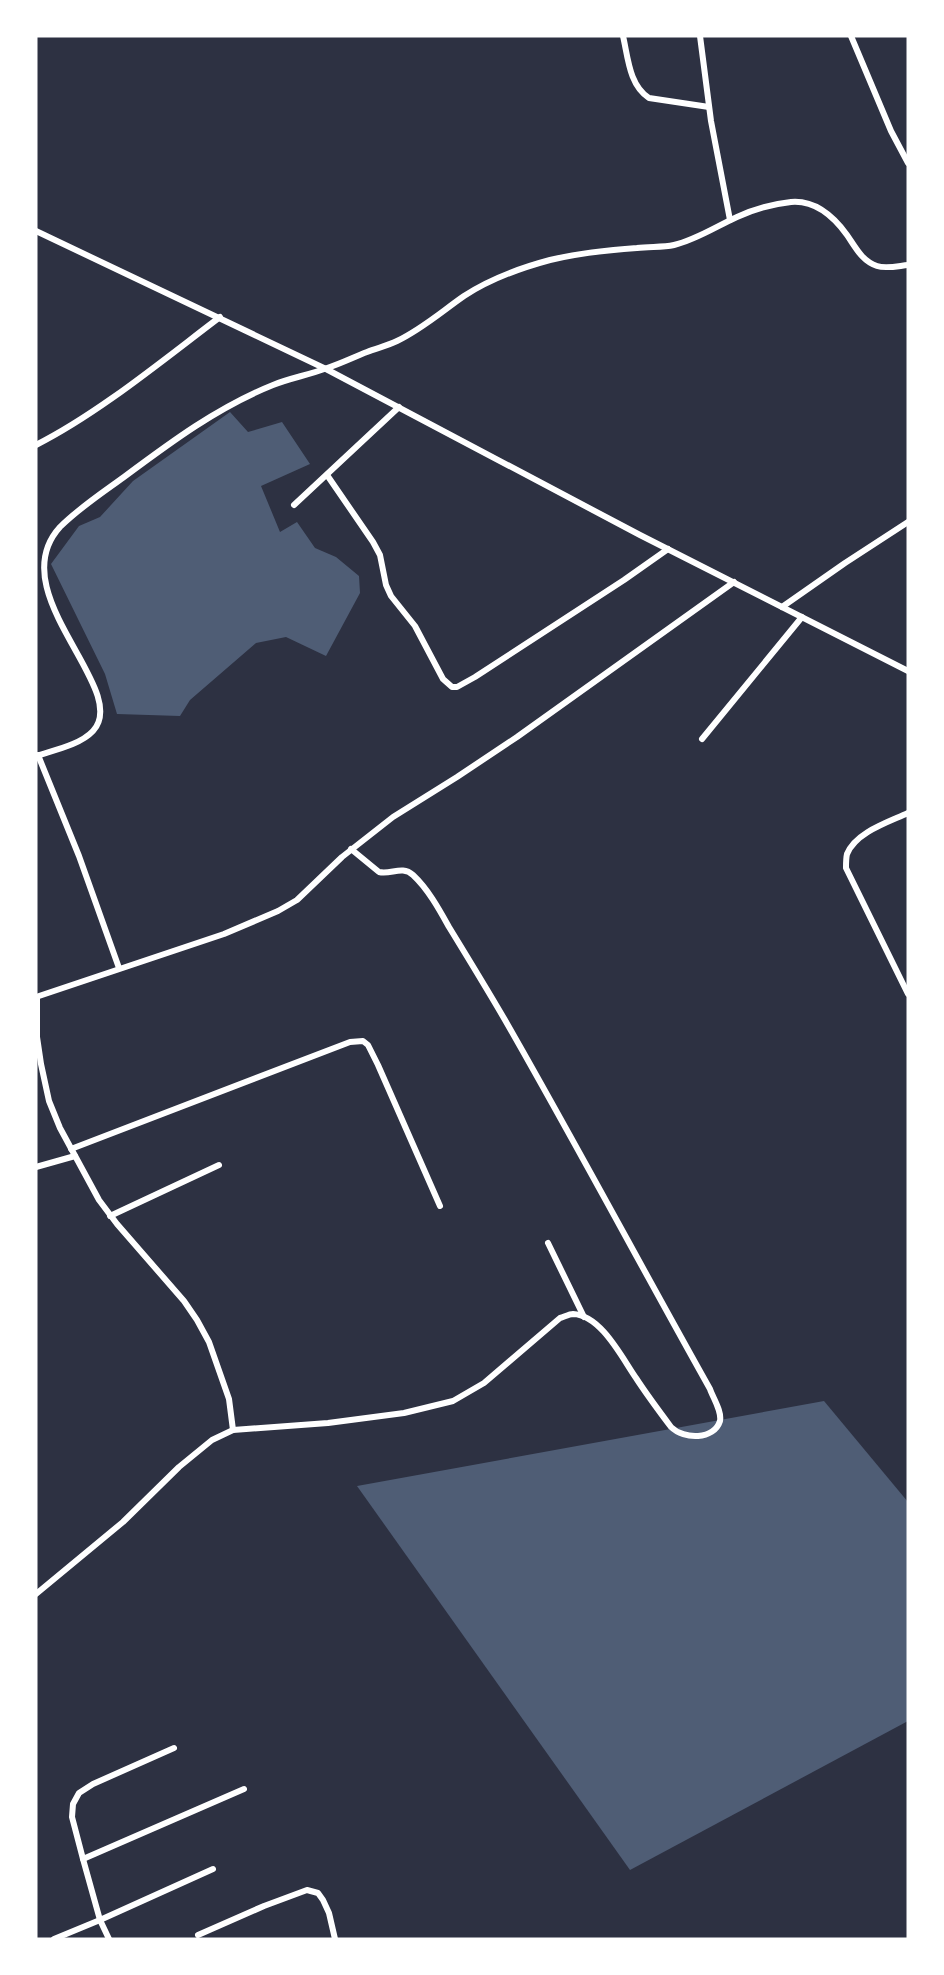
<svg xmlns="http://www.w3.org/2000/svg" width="944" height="1975" font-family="'DejaVu Sans',sans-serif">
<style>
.water{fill:#4f5d75}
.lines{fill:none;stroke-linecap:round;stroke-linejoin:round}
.minor{stroke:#fff;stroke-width:6}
</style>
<rect width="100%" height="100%" fill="#2d3142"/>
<g class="water">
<path d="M 230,412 L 248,432 L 282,422 L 310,464 L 261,486 L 280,532 L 297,522 L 315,548 L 336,557 L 359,576 L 360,593 L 326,656 L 286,637 L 256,643 L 190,700 L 180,716 L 117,714 L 105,674 L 51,564 L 79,526 L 100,517 L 133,481 Z"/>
<path d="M 824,1401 L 908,1502 L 908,1721 L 630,1870 L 357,1486 Z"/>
</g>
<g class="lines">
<g class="minor">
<path d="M 623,36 C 628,57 629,85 649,98 L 709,107"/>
<path d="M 700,36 L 711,121 L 730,220"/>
<path d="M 851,36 L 891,131 L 908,163"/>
<path d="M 36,231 L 326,369 L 640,535 L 908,671"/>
<path d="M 36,445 C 99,413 163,360 220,317"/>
<path d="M 327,475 L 373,542 L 380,555 L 386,585 L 391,596 L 415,626 L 443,679 L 452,687 L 457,687 L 475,677 L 624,580 L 668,549"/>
<path d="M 294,505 L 399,407"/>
<path d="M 782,607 L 845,563 L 908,522"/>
<path d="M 702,739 L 802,617"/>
<path d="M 38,755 L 79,856 L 119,968"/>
<path d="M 36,756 C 54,750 80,745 93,731 C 132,689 0,593 60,527 C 79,508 102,493 124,477 C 171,442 218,407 273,385 C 290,378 309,375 327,368 C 340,364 354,357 367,352 C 377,348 387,346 397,341 C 422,329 441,312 464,296 C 490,279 520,268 550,260 C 579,253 608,250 637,248 C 649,246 662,248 674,245 C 696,240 717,226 737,217 C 754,209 773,204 791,202 C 815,200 834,217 847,235 C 856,248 862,261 877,266 C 886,269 898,266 908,265"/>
<path d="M 908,813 C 889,822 856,832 847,854 C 846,858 846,864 846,868 L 908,994"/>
<path d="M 36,997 L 224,934 L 278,911 L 297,900 L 342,857 L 393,817 L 457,777 L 517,737 L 734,582"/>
<path d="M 37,997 L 37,1037 L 41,1064 L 49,1101 L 60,1128 L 99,1200 L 117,1224 L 184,1301 L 197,1320 L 209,1342 L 229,1399 L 233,1430"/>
<path d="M 71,1149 L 350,1042 L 363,1041 L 368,1045 L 378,1065 L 440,1206"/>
<path d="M 36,1167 L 75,1156"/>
<path d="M 110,1216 L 219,1165"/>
<path d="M 548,1243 L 584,1317"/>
<path d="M 36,1594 L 123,1522 L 179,1467 L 212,1440 L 233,1430 L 328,1423 L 404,1413 L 453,1401 L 484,1383 L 560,1318 C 564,1317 569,1314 573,1314 C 601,1315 622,1358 636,1378 C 647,1395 659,1411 671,1427 C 684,1440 714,1440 720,1421 C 722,1411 713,1398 710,1389 C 641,1266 575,1142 505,1020 C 487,989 468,958 449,927 C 439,909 428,889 413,875 C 402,865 391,875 379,872 L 351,849"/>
<path d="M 83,1859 L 244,1789"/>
<path d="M 198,1935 L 264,1906 L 307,1890 L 318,1893 L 323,1900 L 329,1913 L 335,1939"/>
<path d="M 54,1939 L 100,1920 L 213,1869"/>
<path d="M 109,1939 L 100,1920 L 83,1859 L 72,1817 L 73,1804 L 79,1793 L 93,1784 L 174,1748"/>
</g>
</g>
<rect width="944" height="1975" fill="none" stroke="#ffffff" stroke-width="75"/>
</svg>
